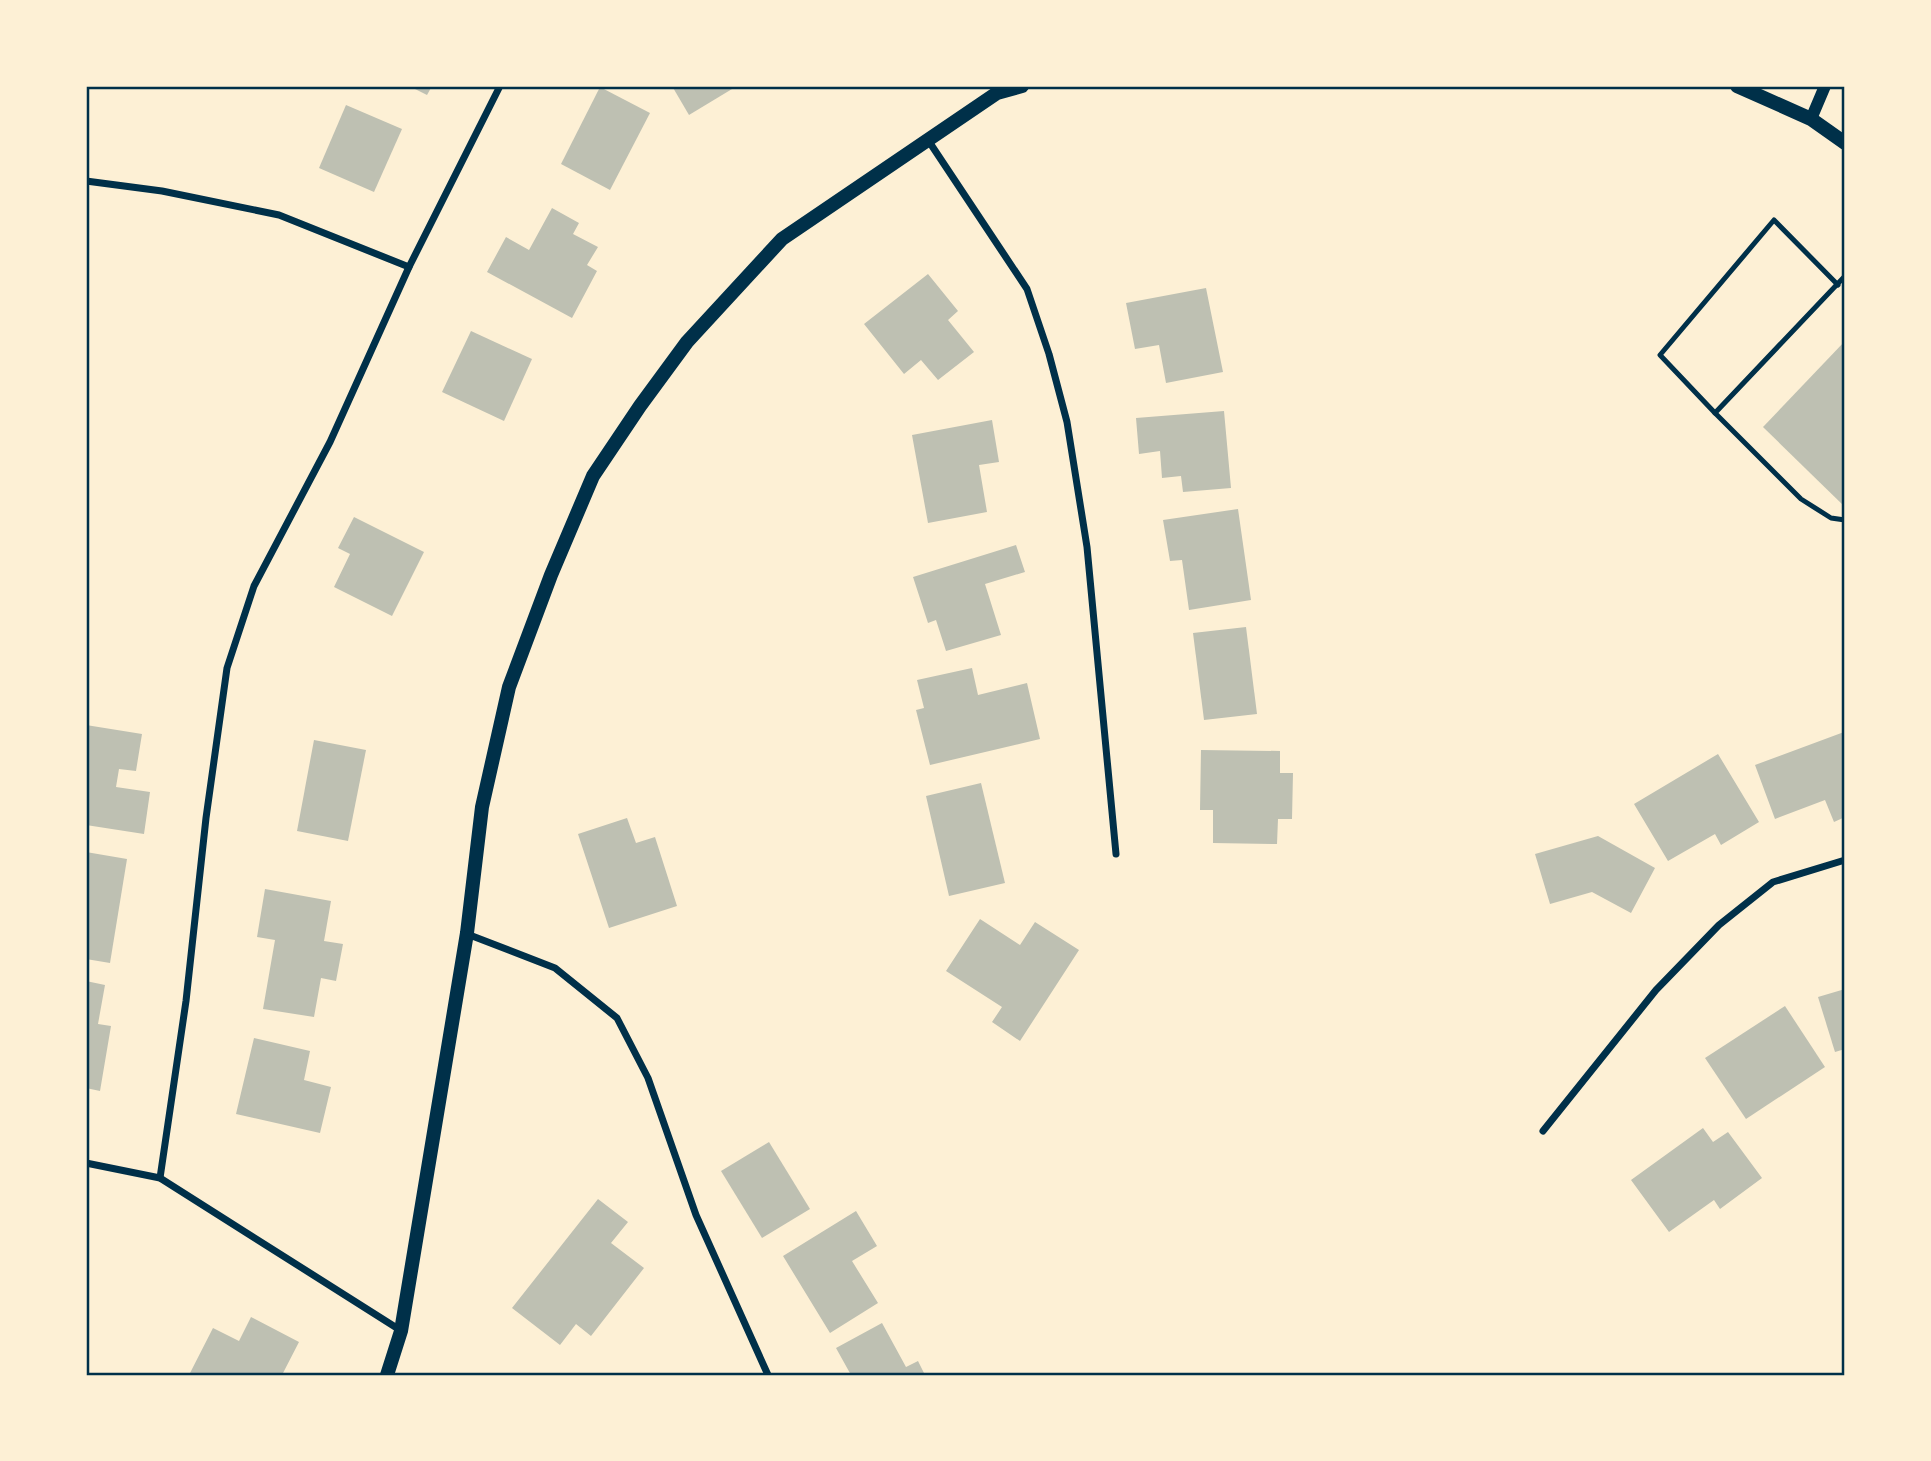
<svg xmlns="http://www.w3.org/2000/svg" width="1931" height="1461" font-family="Overpass,sans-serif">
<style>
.building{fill:#bec0b2}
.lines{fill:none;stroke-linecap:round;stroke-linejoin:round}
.service{stroke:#003049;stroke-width:5}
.minor{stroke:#003049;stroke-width:7}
.tertiary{stroke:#003049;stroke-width:12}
.secondary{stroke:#003049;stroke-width:14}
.neatline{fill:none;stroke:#003049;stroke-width:2.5}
</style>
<rect width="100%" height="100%" fill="#fdf0d5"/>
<g class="building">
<path d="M 409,86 L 432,86 L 427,95 Z"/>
<path d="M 672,86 L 737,86 L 689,115 Z"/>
<path d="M 600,87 L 650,113 L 610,190 L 561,164 Z"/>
<path d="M 346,105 L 402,129 L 374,192 L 319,168 Z"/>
<path d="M 552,208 L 579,223 L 573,234 L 598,247 L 587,265 L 597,271 L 572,318 L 487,272 L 506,237 L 529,250 Z"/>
<path d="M 928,274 L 958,311 L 948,320 L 974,352 L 938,380 L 921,360 L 904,374 L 864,324 Z"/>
<path d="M 1206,288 L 1223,372 L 1166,383 L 1159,345 L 1135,349 L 1126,303 Z"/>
<path d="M 471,331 L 532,359 L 504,421 L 442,392 Z"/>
<path d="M 1845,341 L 1845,507 L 1763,427 Z"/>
<path d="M 1224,411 L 1231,488 L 1183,492 L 1181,476 L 1162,478 L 1160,451 L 1139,454 L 1136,418 Z"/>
<path d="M 992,420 L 999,462 L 979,465 L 987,512 L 928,523 L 912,435 Z"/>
<path d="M 1238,509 L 1251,600 L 1189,610 L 1182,560 L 1170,561 L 1163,520 Z"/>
<path d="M 354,517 L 424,552 L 392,616 L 334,587 L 350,554 L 338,548 Z"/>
<path d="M 1016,545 L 1025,572 L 985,584 L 1001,635 L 946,651 L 936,620 L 928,623 L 913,577 Z"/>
<path d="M 1246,627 L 1257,714 L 1204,720 L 1193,633 Z"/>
<path d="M 972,668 L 978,695 L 1027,683 L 1040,739 L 930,765 L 916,710 L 924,708 L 917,680 Z"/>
<path d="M 86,725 L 142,734 L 136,771 L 119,769 L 116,787 L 150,792 L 144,834 L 86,825 Z"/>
<path d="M 1844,732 L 1845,817 L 1834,822 L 1825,800 L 1775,819 L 1755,765 Z"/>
<path d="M 314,740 L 366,750 L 348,841 L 297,831 Z"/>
<path d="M 1201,750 L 1280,751 L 1280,773 L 1293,773 L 1292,819 L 1278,819 L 1277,844 L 1213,843 L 1213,810 L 1200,810 Z"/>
<path d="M 1718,754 L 1759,822 L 1721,845 L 1715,834 L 1668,861 L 1634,804 Z"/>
<path d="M 981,783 L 1005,883 L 949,896 L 926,796 Z"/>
<path d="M 627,818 L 636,843 L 655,837 L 677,906 L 609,928 L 578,834 Z"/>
<path d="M 1598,836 L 1655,868 L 1631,913 L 1592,892 L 1550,904 L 1535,854 Z"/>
<path d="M 86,852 L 127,859 L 110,963 L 86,959 Z"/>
<path d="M 265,889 L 331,901 L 324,941 L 343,944 L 336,981 L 321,978 L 314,1017 L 263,1009 L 275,940 L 257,937 Z"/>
<path d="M 980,919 L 1020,945 L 1035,922 L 1079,950 L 1020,1041 L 992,1022 L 1002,1007 L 946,971 Z"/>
<path d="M 86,981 L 105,985 L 98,1024 L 111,1026 L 100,1091 L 86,1088 Z"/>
<path d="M 1845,989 L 1845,1049 L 1835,1052 L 1818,997 Z"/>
<path d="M 1785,1006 L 1825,1067 L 1746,1119 L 1705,1058 Z"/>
<path d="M 254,1038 L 310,1051 L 304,1080 L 331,1087 L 320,1133 L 236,1114 Z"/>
<path d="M 1703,1128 L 1713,1142 L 1728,1132 L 1762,1178 L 1720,1209 L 1714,1200 L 1669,1232 L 1631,1180 Z"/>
<path d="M 769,1142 L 810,1209 L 762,1238 L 721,1171 Z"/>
<path d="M 598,1199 L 628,1222 L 611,1243 L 644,1268 L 591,1336 L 576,1324 L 560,1345 L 512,1308 Z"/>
<path d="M 856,1211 L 877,1246 L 852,1261 L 878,1303 L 830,1333 L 783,1256 Z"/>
<path d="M 251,1317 L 299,1342 L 282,1375 L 189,1375 L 213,1328 L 239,1341 Z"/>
<path d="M 882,1323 L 906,1367 L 918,1361 L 925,1375 L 851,1375 L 836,1348 Z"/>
</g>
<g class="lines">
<g class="service">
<path d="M 1845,276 L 1715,413 L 1801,499 L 1831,518 L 1845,520"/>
<path d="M 1715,413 L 1660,355 L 1774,220 L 1838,285"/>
</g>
<g class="minor">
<path d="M 928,140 L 1027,289 L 1049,354 L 1067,422 L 1087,547 L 1116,854"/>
<path d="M 86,181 L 162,191 L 279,215 L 409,267"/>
<path d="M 467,934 L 555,968 L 617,1018 L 648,1078 L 696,1215 L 768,1375"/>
<path d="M 1543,1131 L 1656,990 L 1719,925 L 1773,882 L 1845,860"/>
<path d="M 86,1163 L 160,1178 L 400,1330"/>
<path d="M 160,1178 L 186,1001 L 206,818 L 227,668 L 254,586 L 330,442 L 409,267 L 500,86"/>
</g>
<path class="tertiary" d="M 1811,119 L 1825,86"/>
<g class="secondary">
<path d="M 1737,86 L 1811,119 L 1845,143"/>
<path d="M 387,1375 L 401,1331 L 467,933 L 482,807 L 509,687 L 551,575 L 593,476 L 640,406 L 687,342 L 782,239 L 997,93 L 1022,86"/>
</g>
</g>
<rect width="1931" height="1461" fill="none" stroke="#fdf0d5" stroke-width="175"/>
<rect x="88" y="88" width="1755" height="1286" class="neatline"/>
</svg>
